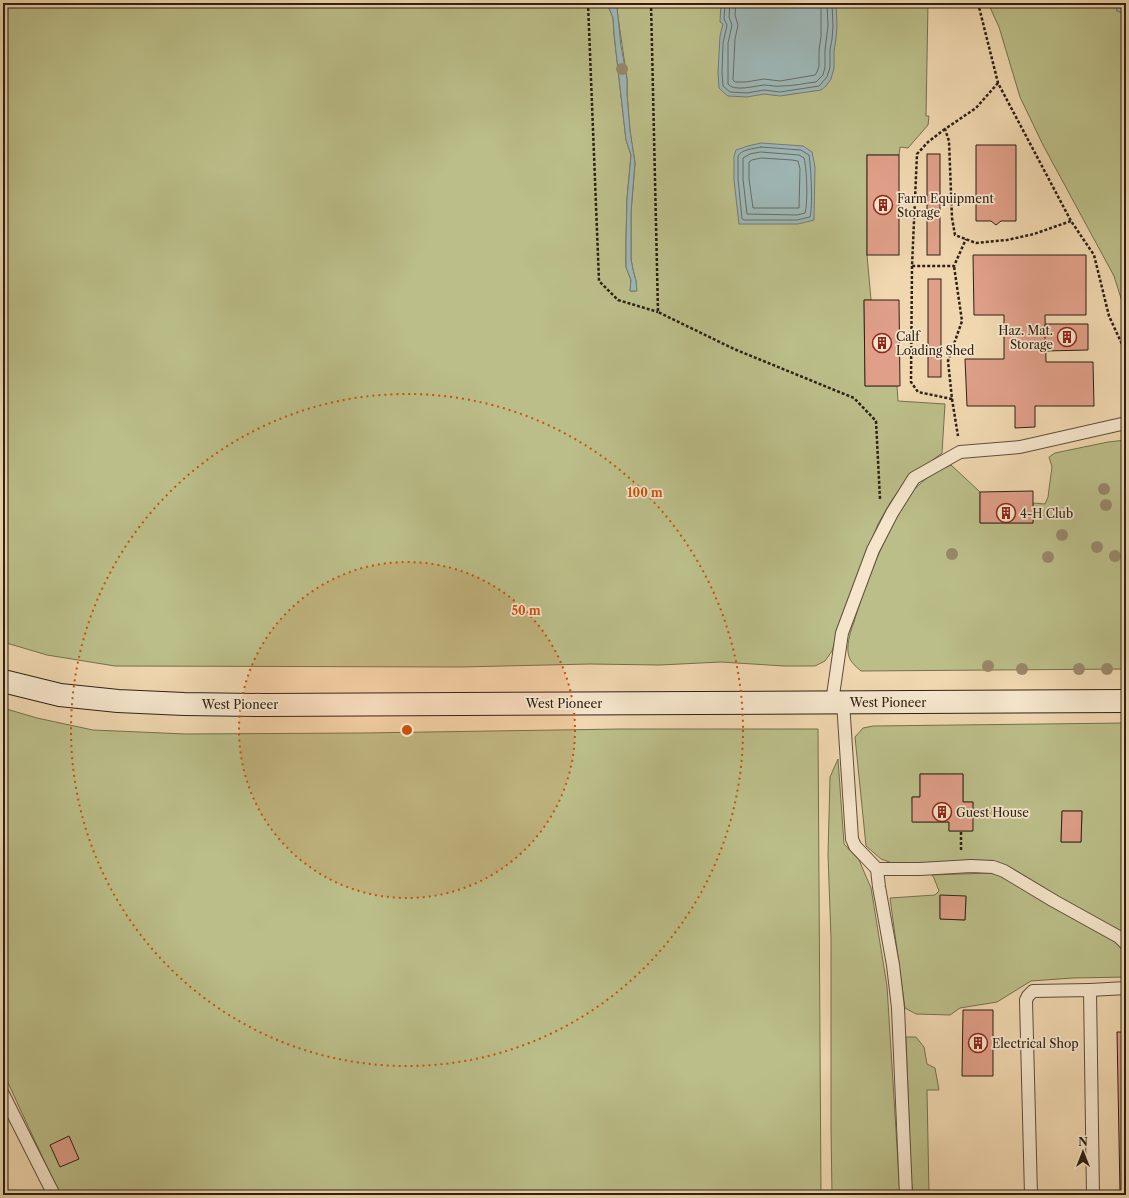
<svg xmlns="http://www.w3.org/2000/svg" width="1129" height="1198" font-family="'Libre Caslon Text',serif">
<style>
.green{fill:#bbbe89;stroke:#74704e;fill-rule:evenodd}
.water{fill:#9eb7b6;stroke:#717b75}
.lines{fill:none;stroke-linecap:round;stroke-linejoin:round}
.shore{stroke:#666c65;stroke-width:1}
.building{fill:#df9f88;stroke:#2d2114}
.service-casing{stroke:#5e4e3b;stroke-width:14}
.secondary-casing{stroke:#2d2114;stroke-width:24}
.path{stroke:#2d2114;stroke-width:2.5;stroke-dasharray:3 2;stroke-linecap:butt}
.service{stroke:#f5e5cb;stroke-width:12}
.secondary{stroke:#f5e5cb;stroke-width:22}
.tree{fill:#98886a}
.ring{fill:none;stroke:#cc510d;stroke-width:2;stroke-dasharray:2 4}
.labels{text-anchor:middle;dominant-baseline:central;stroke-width:3.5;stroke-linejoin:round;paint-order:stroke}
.poi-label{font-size:12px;fill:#2d2114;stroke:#f5e5cb;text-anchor:start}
.street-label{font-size:12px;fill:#2d2114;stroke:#f5e5cb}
.centre{fill:#cc510d;stroke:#f5e5cb;stroke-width:2}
.ring-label{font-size:12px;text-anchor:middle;font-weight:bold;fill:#cc510d;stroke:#f5e5cb;stroke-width:3.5;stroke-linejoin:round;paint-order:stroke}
</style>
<rect width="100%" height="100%" fill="#f0d7af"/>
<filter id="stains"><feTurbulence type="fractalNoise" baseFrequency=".005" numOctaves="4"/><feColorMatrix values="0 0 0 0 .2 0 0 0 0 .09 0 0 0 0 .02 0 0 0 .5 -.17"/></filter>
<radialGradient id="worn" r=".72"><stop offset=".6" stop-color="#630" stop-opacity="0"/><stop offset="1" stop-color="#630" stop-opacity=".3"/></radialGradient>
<g class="green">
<path d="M 3,3 L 607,3 L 613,18 L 614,34 L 626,140 L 631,155 L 627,199 L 626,241 L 626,267 L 631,280 L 630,291 L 636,291 L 636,281 L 633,270 L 631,259 L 631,212 L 635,163 L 630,131 L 627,94 L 627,79 L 616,3 L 928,3 L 926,116 L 929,116 L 928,125 L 908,148 L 900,147 L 899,155 L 867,155 L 867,255 L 871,300 L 864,300 L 865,386 L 897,386 L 898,401 L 945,404 L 942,453 L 905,481 L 890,503 L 878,524 L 851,592 L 832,651 L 825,661 L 815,666 L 784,666 L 721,662 L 660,665 L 590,664 L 461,667 L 115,666 L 47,655 L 3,642 Z"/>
<path d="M 988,3 L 1116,3 L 1117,11 L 1123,13 L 1126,20 L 1126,314 L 1114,276 L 1043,145 L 1020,97 L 999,27 Z"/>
<path d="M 1126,440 L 1126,669 L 861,671 C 854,665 849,661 848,652 C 847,642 851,630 854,622 C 863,590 875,560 890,530 C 897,517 903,502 913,491 C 923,479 937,471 951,465 L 980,492 L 980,523 L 1033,523 L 1033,503 L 1045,504 L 1048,497 L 1052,467 L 1049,457 L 1055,453 L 1108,442 Z"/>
<path d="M 3,708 L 37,718 L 93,730 L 186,734 L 363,733 L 621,729 L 818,729 L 821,1195 L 60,1195 L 3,1072 Z"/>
<path d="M 1126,723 L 1126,938 L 998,863 L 895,864 L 881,859 L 866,846 L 855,737 L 863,728 L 873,726 ZM 920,774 L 963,774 L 963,802 L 973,802 L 972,831 L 949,831 L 949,822 L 913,822 L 912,797 L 920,797 ZM 1062,811 L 1082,811 L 1081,842 L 1061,842 Z"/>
<path d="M 838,759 L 844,844 L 859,860 L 871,888 L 887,986 L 900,1195 L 832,1195 L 831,1128 L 831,938 L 828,855 L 830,777 Z"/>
<path d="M 990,873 L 1005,877 L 1076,918 L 1114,941 L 1126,952 L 1126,977 L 1073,978 L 1031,981 L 997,1002 L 960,1008 L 950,1015 L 916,1014 L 905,1008 L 890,898 L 935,895 L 939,891 L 934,878 L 932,875 ZM 940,896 L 966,897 L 965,920 L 940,919 Z"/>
<path d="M 906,1037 L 916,1037 L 924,1047 L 927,1064 L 935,1068 L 939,1090 L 927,1090 L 929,1195 L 913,1195 L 911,1179 Z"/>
</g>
<g class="water">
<path d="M 607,3 L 616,3 L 617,8 L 621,46 L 627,79 L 627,94 L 630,131 L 635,163 L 631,212 L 631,259 L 633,270 L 636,281 L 637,291 L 630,291 L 631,280 L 626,267 L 626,241 L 627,199 L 631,155 L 626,140 L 614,34 L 613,18 Z"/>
<path d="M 721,3 L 836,3 L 837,26 L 836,39 L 834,51 L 834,68 L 831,79 L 826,86 L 821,90 L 780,96 L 764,94 L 747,97 L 728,96 L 723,92 L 719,88 L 718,72 L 720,36 L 723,24 L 720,22 Z"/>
<path d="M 1116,3 L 1126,3 L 1126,20 L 1123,13 L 1117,11 Z"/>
<path d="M 761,143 L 803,146 L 812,152 L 815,167 L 814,220 L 798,224 L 739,224 L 734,180 L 734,156 L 736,150 L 748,146 Z"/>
</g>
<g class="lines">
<g class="shore">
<path d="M 725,3 L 724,19 L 727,25 L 723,43 L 722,73 L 723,86 L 730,92 L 747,93 L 764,90 L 780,92 L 819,86 L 827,77 L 830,67 L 830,50 L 832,39 L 833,26 L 832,3"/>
<path d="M 730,3 L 729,17 L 732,25 L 728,43 L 728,84 C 734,92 754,86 764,85 C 770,85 776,87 782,86 C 794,86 805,83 816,82 L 823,75 L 825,67 L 825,50 L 828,26 L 827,3"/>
<path d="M 736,3 L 735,15 L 738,25 L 735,39 L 733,80 L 735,82 L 746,82 L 764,79 L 780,81 L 815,75 L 817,72 L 819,66 L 819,50 L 821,37 L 821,3"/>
<path d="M 761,147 L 801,150 L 809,155 C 811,167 813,206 810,217 L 797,220 L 744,220 L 742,219 L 738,179 L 738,156 C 742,149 753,149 761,147 Z"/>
<path d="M 761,152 L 799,155 L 804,158 C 807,169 808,203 805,213 L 797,215 L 747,214 L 743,179 L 743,158 L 750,154 Z"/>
<path d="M 762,158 L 792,160 L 798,161 L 800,169 L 799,208 L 753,208 L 749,179 L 749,162 L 752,160 Z"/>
</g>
</g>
<g class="building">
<path d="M 976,145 L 1016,145 L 1016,221 L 1001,221 L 996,225 L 991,221 L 976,221 Z"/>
<rect x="927" y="154" width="13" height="101"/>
<rect x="867" y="155" width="32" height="100"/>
<path d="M 973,255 L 1086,255 L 1086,315 L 1045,315 L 1046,362 L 1093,362 L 1094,406 L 1035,406 L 1035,427 L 1015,428 L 1015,406 L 967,406 L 965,359 L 1004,359 L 1004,315 L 974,315 Z"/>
<rect x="928" y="279" width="13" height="98"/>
<path d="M 864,300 L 899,300 L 900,386 L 865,386 Z"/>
<path d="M 1045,324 L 1088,324 L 1088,350 L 1045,351 Z"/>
<path d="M 1033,491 L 1033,523 L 980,523 L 980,492 Z"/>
<path d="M 920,774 L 963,774 L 963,802 L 973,802 L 973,831 L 949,831 L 949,822 L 912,822 L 912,797 L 920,797 Z"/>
<path d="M 1062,811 L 1082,811 L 1081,842 L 1061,842 Z"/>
<path d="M 940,895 L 966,896 L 965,920 L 940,919 Z"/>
<path d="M 963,1010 L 993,1010 L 993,1076 L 962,1076 Z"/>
<path d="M 1117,1032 L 1126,1032 L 1126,1195 L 1123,1195 L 1123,1192 L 1120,1192 Z"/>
<path d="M 69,1136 L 79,1159 L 60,1167 L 50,1145 Z"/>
</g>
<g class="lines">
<defs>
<g id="service">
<path d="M 832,702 L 842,633 L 873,550 L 892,513 L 914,478 L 960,452 L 1020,447 L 1126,423"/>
<path d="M 843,702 L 852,839 L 855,846 L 877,869 L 879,887 L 893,965 L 898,1008 L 906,1195"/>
<path d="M 877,869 L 920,869 L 971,866 L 993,867 L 1004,871 L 1054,901 L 1119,937 L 1126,944"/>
<path d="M 1090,990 L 1126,988"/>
<path d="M 3,1094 L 54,1195"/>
<path d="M 1031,1195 L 1026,1000 L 1028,996 L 1033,991 L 1090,990 L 1093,1195"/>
</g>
<path id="secondary" d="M 3,681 L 60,695 L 118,701 L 184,704 L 264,705 L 1126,701"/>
</defs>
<use href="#service" class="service-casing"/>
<use href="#secondary" class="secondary-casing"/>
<g class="path">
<path d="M 588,3 L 599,281 L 618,300 L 658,312"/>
<path d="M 651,3 L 658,312 L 734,349 L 854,398 L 876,421 L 880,499"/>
<path d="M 978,3 L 998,83 L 1071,221 L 1094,255 L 1109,316 L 1126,353"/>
<path d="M 998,83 L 976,108 L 945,129 L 949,141 L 952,218 L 955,235 L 976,243 L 1007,240 L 1034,234 L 1071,221"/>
<path d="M 945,129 L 928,142 L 917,154 L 912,266 L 954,266 L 966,239"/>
<path d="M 912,266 L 911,382 L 918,392 L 952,399 L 948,361 L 962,321 L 954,266"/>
<path d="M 952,399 L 958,436"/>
<path d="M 961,850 L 961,831"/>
</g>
<use href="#service" class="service"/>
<use href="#secondary" class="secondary"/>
</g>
<g class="tree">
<circle cx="622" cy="69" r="6"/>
<circle cx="1104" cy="489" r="6"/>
<circle cx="1106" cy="505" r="6"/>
<circle cx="1062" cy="535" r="6"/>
<circle cx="1097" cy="547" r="6"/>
<circle cx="952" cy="554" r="6"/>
<circle cx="1115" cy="556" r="6"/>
<circle cx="1048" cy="557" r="6"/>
<circle cx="988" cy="666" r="6"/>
<circle cx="1022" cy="669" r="6"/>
<circle cx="1079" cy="669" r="6"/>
<circle cx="1107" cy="669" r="6"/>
</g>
<circle cx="407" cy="730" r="168" fill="#cc510d" fill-opacity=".12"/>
<g class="ring">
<circle cx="407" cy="730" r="168"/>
<circle cx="407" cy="730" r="336"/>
</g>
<defs>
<symbol id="building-ring" viewBox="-11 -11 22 22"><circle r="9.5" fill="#f5e5cb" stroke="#8f2418" stroke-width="1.5"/><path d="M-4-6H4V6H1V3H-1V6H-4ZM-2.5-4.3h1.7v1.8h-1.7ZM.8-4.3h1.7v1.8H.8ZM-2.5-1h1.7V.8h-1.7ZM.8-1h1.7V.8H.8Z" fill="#8f2418"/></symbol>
</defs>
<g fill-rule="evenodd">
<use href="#building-ring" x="872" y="194" width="22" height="22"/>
<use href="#building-ring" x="1056" y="326" width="22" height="22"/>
<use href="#building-ring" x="871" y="332" width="22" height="22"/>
<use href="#building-ring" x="995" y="502" width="22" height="22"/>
<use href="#building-ring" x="931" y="801" width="22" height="22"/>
<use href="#building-ring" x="967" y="1032" width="22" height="22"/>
</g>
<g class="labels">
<g class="poi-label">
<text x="897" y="198">Farm Equipment<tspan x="897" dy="14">Storage</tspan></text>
<text x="1053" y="330" text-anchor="end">Haz. Mat.<tspan x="1053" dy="14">Storage</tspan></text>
<text x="896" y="336">Calf<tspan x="896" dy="14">Loading Shed</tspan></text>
<text x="1020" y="513">4-H Club</text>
<text x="956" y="812">Guest House</text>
<text x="992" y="1043">Electrical Shop</text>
</g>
<g class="street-label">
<text x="888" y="702">West Pioneer</text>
<text x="564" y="703">West Pioneer</text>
<text x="240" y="704">West Pioneer</text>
</g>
</g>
<circle cx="407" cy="730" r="6" class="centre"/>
<g class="ring-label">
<text x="645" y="497">100 m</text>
<text x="526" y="615">50 m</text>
</g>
<rect width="1129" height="1198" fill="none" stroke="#f0d7af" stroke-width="16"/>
<rect x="4" y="4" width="1121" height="1190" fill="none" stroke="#2d2114" stroke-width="2"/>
<rect x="8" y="8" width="1113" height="1182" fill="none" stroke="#2d2114"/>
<g transform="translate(1083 1152)" stroke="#f5e5cb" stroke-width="3" paint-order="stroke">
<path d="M0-3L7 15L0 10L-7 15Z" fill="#2d2114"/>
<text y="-6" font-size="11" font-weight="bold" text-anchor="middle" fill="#2d2114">N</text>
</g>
<rect width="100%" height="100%" filter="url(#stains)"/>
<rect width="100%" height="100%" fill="url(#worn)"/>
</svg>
